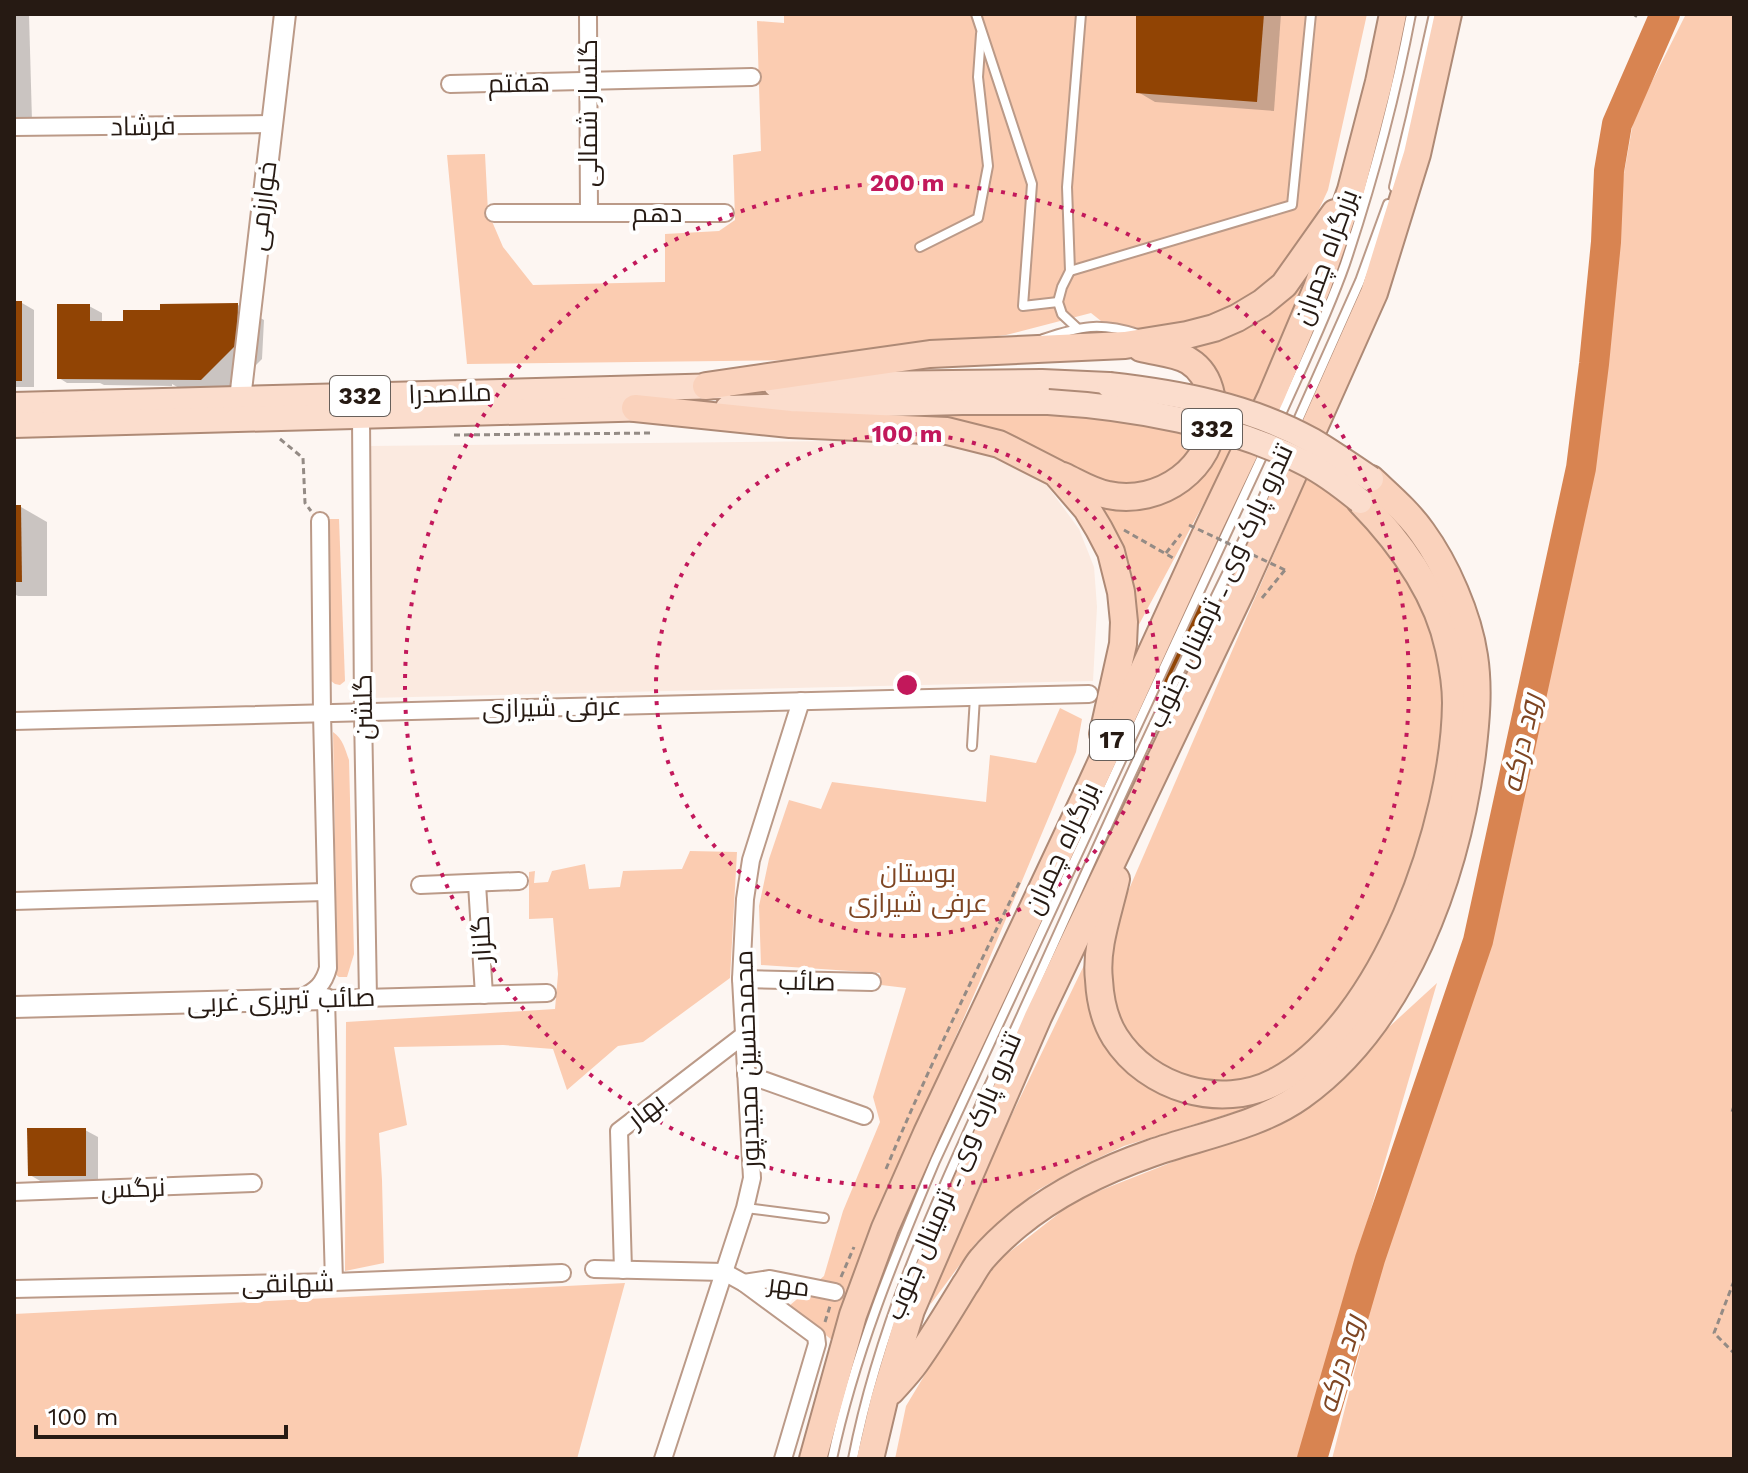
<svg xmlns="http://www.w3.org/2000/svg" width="1748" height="1473" font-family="'Work Sans',Cairo,sans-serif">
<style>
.built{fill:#fbeae0}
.green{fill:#fbccb1}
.shadow{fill:#0003}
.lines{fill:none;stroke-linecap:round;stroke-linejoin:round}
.river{stroke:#d88451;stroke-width:30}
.building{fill:#914404}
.service-casing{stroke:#bb9a88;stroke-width:12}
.minor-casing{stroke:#bb9a88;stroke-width:20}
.tertiary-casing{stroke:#bb9a88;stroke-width:24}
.primary-casing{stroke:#ae8a76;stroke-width:28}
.trunk-casing{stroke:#ae8a76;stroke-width:30}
.path{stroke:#948b85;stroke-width:3;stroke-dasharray:6 4;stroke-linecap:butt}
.service{stroke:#fff;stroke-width:8}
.minor{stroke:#fff;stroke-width:16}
.tertiary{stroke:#fff;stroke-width:20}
.primary{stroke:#fbddcd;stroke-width:24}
.trunk{stroke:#fad2bc;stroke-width:26}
.primary-bridge-casing{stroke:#ae8a76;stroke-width:28;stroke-linecap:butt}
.path-bridge{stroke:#948b85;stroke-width:3;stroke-dasharray:6 4;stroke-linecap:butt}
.primary-bridge{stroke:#fbddcd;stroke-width:24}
.ring{fill:none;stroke:#c2185b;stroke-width:4;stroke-dasharray:4 8}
.labels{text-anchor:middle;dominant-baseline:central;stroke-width:8;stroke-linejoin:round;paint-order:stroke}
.shield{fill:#fff;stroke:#675f5a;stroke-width:2}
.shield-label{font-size:24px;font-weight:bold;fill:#261a13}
.street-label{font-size:26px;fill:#261a13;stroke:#fff}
.park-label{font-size:26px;fill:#7e4522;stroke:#fff}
.water-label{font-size:28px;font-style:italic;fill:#7f4623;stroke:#fff}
.centre{fill:#c2185b;stroke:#fff;stroke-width:4}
.ring-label{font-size:24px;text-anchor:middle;font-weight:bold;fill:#c2185b;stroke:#fff;stroke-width:8;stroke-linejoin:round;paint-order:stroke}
</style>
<rect width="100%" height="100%" fill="#fdf6f2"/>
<path class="built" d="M 941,440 L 999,456 L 1046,484 L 1079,529 L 1094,567 L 1097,607 L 1093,681 L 369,698 L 367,446 Z"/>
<g class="green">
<path d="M 784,14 L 1367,14 L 1328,190 L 1301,248 L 1271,283 L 1222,315 L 1150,330 L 1101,321 L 1091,313 L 1006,335 L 810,360 L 467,364 L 447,155 L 485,154 L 488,212 L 503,247 L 533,285 L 665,282 L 665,234 L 719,231 L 735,220 L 733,155 L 761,151 L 757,21 L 784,23 Z"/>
<path d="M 1686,14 L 1734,14 L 1734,1459 L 1332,1459 L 1513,754 L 1579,428 L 1634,117 Z"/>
<path d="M 1316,249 L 1258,405 L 1220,392 L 1167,347 L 1202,339 Z"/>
<path d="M 1018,410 L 1151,422 L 1200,433 L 1187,461 L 1171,476 L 1120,490 L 1024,446 L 799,419 Z"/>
<path d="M 1219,437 L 1236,443 L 1135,632 L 1080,493 L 1118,506 Z"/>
<path d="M 1309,473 L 1329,485 L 1392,548 L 1441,648 L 1446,749 L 1418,856 L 1369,971 L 1307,1049 L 1248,1082 L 1198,1083 L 1153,1063 L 1122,1032 L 1106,978 L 1117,917 Z"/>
<path d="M 329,519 L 339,519 L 345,681 L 340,685 L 335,684 L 331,681 L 326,524 Z"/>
<path d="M 1060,708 L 1082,719 L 1076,752 L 980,981 L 869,1234 L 832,1340 L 789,1306 L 824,1276 L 843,1211 L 880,1122 L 873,1097 L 906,988 L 881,985 L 880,973 L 761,965 L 759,906 L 769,859 L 789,800 L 821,809 L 832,782 L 986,802 L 990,755 L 1036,763 Z"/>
<path d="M 333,732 C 343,739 345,749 349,760 L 354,954 L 347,977 L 339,977 L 335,974 L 337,956 Z"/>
<path d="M 690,851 L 737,852 L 730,978 L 643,1042 L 618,1046 L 567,1090 L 553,1049 L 503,1045 L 394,1047 L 407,1125 L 379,1133 L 382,1180 L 384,1263 L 345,1271 L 346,1022 L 555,1009 L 558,974 L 553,918 L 529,919 L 529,872 L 535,871 L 534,883 L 548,882 L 552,871 L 585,864 L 589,889 L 620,887 L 623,871 L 682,869 Z"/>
<path d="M 1088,957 L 1134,1071 L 1274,1095 L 1241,1110 L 1124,1146 L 1081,1166 L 1038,1190 L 1006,1215 L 976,1243 L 930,1305 L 949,1245 Z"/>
<path d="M 1437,983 L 1298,1459 L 895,1459 L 906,1406 L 989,1268 L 1076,1200 L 1294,1114 Z"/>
<path d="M 625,1283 L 577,1459 L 14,1459 L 14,1314 Z"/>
</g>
<g class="shadow">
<path d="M 14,14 L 29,14 L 32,121 L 14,122 Z"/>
<path d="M 1138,14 L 1281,14 L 1274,111 L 1155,102 L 1138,92 Z"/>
<path d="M 14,303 L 22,303 L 34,310 L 34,387 L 14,387 Z"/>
<path d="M 238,305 L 264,320 L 262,359 L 228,393 L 188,393 L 172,384 L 172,386 L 104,385 L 100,383 L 67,383 L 59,378 L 89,306 L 102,313 L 102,323 L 125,323 Z"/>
<path d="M 14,507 L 21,507 L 47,522 L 47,596 L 18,596 L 14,594 Z"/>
<path d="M 1211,600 L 1219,605 L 1179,688 L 1162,679 Z"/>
<path d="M 85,1130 L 98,1137 L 98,1182 L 42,1182 L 30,1175 Z"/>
</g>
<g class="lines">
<path class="river" d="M 1312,1459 L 1370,1259 L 1478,941 L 1581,468 L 1594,364 L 1606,242 L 1609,171 L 1617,124 L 1665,14"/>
</g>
<g class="building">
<path d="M 1136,14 L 1264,14 L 1257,102 L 1136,93 Z"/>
<rect x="14" y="301" width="8" height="80"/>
<path d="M 238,303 L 237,344 L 201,380 L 57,379 L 57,304 L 90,304 L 90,321 L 123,321 L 123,310 L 160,310 L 160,304 Z"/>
<path d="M 14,505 L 21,505 L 22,582 L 14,582 Z"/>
<path d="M 1201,594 L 1212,599 L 1170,686 L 1160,680 Z"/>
<path d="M 27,1128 L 86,1128 L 86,1176 L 28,1176 Z"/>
</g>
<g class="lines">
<defs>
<g id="service">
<path d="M 976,14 L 1032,184 L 1023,306 L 1058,302"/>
<path d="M 1394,187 L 1411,117 L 1434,14"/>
<path d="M 920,247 L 978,218 L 988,166 L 978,77 L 981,34"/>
<path d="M 1070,271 L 1292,205 L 1311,14"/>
<path d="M 1077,328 L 1062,314 L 1058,302 L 1062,287 L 1070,271 L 1067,187 L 1081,14"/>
<path d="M 1043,339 C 1081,326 1099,322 1138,334"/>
<path d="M 1277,423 C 1300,371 1326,318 1345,264 C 1372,183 1395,98 1411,14"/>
<path d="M 1295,427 L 1360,281 L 1388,204"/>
<path d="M 972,746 L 975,697"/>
<path d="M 746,1208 L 824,1218"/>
<path d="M 832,1459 C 854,1355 894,1258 935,1161 L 1265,450"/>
<path d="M 853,1459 C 881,1314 946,1180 1007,1047 C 1062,927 1114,807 1171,689 C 1208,611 1248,534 1283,454"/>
</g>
<g id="minor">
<path d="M 588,14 L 589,213"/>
<path d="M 450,84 L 752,77"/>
<path d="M 14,127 L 272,124"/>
<path d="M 494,213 L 725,213"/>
<path d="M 361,416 L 363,712 L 368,998"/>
<path d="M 14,721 L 1089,694"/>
<path d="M 477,884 L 484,995"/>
<path d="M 420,885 L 519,881"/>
<path d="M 14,901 L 325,892"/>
<path d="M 741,979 L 872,982"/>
<path d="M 301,998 C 316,991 324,984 328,968 L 322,713 L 320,521"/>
<path d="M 746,1074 L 864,1116"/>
<path d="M 14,1192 L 253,1183"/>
<path d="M 594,1269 L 724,1272 L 744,1283 L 816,1336 L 817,1344 L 783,1459"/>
<path d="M 623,1270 L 619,1131 L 744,1035"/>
<path d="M 334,1282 L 326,999 L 547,993"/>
<path d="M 744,1283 L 770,1279 L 835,1292"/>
<path d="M 14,1289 L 334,1282 L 562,1273"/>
<path d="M 663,1459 L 745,1208 L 752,1178 L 741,979 L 745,899 L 751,860 L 801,701"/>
</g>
<g id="tertiary">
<path d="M 240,399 L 285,14"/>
<path d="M 14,1007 L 326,999"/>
</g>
<g id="primary">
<path d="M 776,385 L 1042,382 L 1109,385"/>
<path d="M 14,405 L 723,386"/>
<path d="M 728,408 L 962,402 L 1048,402"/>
<path d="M 14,425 L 655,408"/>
</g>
<g id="trunk">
<path d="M 706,386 L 930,354 L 1125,345 L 1187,335 L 1214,328 L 1237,318 L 1262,303 L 1284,285 L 1335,213"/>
<path d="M 635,408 L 790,424 L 947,431 L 999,444 L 1056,473 L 1087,509 L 1099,529 L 1111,552 L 1121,592 L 1124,622 L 1123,644 L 1103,734"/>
<path d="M 1063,476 C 1078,483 1092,492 1108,495 C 1160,506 1214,468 1214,413 C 1214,407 1212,401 1211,395 C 1208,380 1202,369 1189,361 C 1176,353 1156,352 1141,348"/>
<path d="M 1116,879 C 1109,911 1095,947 1099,980 C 1100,999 1105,1021 1115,1037 C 1148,1089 1221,1110 1275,1082 C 1385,1025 1455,821 1456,703 C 1456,685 1453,667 1449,649 C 1437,592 1400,542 1360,501"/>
<path d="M 891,1391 C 899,1382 908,1373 915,1363 C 933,1338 949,1311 965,1285 C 971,1277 975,1267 982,1259 C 992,1247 1005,1235 1017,1225 C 1057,1192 1103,1170 1152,1153 C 1200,1136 1259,1126 1301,1096 C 1405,1022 1456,876 1472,754 C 1476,721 1479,688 1474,656 C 1468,615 1446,565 1422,532 C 1408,512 1389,496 1371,479"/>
<path d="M 813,1459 L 853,1315 L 885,1228 L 927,1133 L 1091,785 L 1208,529 L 1271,397 L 1317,288 L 1351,190 L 1379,82 L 1393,14"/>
<path d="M 870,1459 L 884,1400 L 911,1310 L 1038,1017 L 1241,591 L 1374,293 L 1417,154 L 1448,14"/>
</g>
</defs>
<use href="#service" class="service-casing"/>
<use href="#minor" class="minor-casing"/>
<use href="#tertiary" class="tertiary-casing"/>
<use href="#primary" class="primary-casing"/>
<use href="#trunk" class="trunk-casing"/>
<g class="path">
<path d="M 1635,17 L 1637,14"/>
<path d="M 454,435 L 654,433"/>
<path d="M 280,439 L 303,458 L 305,503 L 311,511"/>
<path d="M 1124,530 L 1173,558"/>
<path d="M 1166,553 L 1181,534"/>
<path d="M 1262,598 L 1285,570"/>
<path d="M 1734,1106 L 1732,1112 L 1734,1113"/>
<path d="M 886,1169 C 927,1071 974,975 1021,879"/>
<path d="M 841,1277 L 854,1247"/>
<path d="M 1734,1281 L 1714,1333 L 1734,1353"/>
<path d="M 825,1322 L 830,1306"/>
</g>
<use href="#service" class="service"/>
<use href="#minor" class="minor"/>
<use href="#tertiary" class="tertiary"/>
<use href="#primary" class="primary"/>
<use href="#trunk" class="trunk"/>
<defs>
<g id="primary-bridge">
<path d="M 1109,385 C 1180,393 1250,406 1313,441 C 1333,453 1352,466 1371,479"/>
<path d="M 1048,402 C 1132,407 1229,424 1305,463 C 1325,473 1343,487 1360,501"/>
</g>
</defs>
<use href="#primary-bridge" class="primary-bridge-casing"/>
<path class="path-bridge" d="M 1189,525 L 1285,570"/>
<use href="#primary-bridge" class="primary-bridge"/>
</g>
<g class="ring">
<circle cx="907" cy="685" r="251"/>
<circle cx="907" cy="685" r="502"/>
</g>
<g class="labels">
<g class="shield">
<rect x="330" y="376" width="60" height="40" rx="6"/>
<rect x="1182" y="409" width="60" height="40" rx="6"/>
<rect x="1090" y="720" width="44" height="40" rx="6"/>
</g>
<g class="shield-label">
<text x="360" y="396">332</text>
<text x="1212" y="429">332</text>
<text x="1112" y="740">17</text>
</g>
<g class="street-label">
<text transform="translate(519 83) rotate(-1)">هفتم</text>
<text transform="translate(588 113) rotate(-90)">گلسار شمالی</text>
<text transform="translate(143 126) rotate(-1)">فرشاد</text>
<text transform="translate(262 206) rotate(-83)">خوارزمی</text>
<text x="657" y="213">دهم</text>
<text transform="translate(1325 257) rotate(-70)">بزرگراه چمران</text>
<text transform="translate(450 393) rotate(-2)">ملاصدرا</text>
<text transform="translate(1220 586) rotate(-65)">تندرو پارک وی ـ ترمینال جنوب</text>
<text transform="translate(363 707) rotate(-91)">گلشن</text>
<text transform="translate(552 707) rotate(-1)">عرفی شیرازی</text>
<text transform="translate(1061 848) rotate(-65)">بزرگراه چمران</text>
<text transform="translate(481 939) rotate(-93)">گلزار</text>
<text transform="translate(807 981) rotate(1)">صائب</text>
<text transform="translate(281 1000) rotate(-2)">صائب تبریزی غربی</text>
<text transform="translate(747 1059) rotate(-92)">محمدحسین مجیدپور</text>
<text transform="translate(646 1110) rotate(-38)">بهار</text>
<text transform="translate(953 1176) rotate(-67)">تندرو پارک وی ـ ترمینال جنوب</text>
<text transform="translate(133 1188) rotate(-2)">نرگس</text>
<text transform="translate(288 1283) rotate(-1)">شهانقی</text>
<text transform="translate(789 1285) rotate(7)">مهر</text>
</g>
<g class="park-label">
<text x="918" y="873">بوستان<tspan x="918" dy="30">عرفی شیرازی</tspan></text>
</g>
<g class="water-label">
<text transform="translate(1521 743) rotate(-78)">رود درکه</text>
<text transform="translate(1340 1364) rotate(-74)">رود درکه</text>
</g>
</g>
<circle cx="907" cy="685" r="12" class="centre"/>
<g class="ring-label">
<text x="907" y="191">200 m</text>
<text x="907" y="442">100 m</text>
</g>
<rect width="1748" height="1473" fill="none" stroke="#261a13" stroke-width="32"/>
<path d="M36 1425v12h250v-12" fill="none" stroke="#261a13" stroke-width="4"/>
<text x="48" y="1425" font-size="24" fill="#261a13" stroke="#ffffff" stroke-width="6" paint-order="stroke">100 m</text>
</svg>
